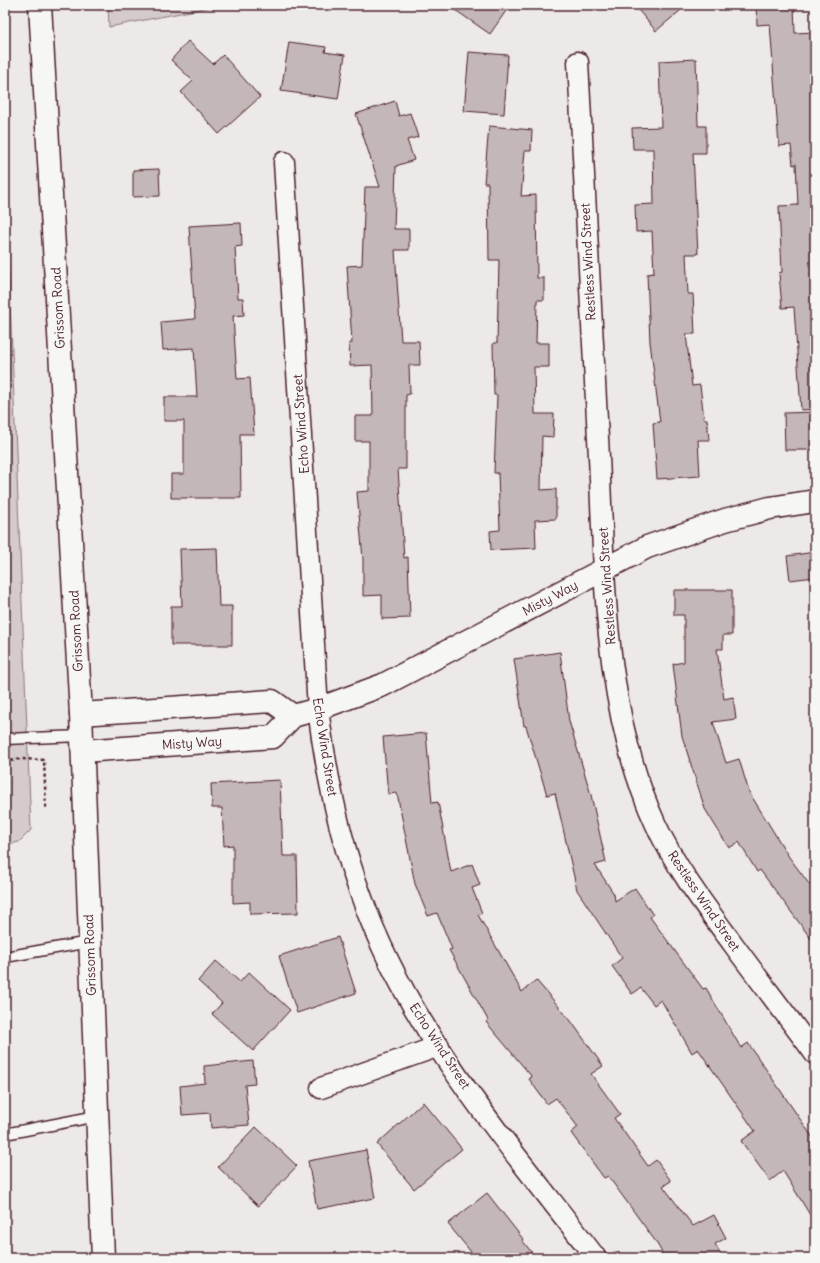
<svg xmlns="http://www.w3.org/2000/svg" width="820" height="1263" font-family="Delius,sans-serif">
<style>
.green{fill:#d4cbca;stroke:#8f757a}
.building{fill:#c4b7b7;stroke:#4a1f2b}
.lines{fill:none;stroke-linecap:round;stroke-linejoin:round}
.service-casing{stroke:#4a1f2b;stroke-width:13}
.minor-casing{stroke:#4a1f2b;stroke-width:23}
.tertiary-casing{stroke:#4a1f2b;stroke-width:25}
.primary-casing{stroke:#4a1f2b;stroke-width:25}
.path{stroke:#4a1f2b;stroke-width:2.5;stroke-dasharray:3 3;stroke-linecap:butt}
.service{stroke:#f6f6f2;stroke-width:10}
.minor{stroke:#f6f6f2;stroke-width:20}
.tertiary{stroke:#f6f6f2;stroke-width:22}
.primary{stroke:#f6f6f2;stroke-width:22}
.labels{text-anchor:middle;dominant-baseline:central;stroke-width:3;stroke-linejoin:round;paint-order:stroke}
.street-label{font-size:13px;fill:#4a1f2b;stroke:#f6f6f2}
</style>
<rect width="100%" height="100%" fill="#ece9e6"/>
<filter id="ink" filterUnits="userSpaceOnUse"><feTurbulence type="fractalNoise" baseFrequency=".025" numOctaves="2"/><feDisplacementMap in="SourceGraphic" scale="8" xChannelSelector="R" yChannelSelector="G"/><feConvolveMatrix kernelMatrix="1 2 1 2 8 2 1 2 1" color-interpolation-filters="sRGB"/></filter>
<g filter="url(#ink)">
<g class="green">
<path d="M 108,5 L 221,5 L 109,27 Z"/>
<path d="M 5,173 L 31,830 L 19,842 L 5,845 Z"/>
</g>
<g class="building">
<path d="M 448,5 L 510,5 L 490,34 Z"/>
<path d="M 634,5 L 687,5 L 656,31 Z"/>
<path d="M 756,5 L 794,5 L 795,33 L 815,32 L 815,409 L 801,410 L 794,307 L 782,308 L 779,273 L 782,272 L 779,206 L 798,205 L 796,164 L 793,165 L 791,145 L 779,146 L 770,24 L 757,25 Z"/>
<path d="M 188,41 L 213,64 L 223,55 L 260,97 L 219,134 L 181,92 L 193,81 L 171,60 Z"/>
<path d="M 289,42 L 326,47 L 325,52 L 345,55 L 338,99 L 281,91 Z"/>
<path d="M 469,52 L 508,55 L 504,114 L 464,111 Z"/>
<path d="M 696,59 L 698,126 L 706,126 L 706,153 L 693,153 L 698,254 L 686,254 L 688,294 L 693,294 L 695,334 L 686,334 L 692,386 L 700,385 L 704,419 L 707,419 L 709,440 L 698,440 L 700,476 L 657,479 L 653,423 L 660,422 L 650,342 L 647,274 L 654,273 L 652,231 L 636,232 L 635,205 L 654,204 L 653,149 L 633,149 L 632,128 L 661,127 L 659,61 Z"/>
<path d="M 395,101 L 399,116 L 410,113 L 418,137 L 407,140 L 414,160 L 396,166 L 394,229 L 409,229 L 409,250 L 395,250 L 401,341 L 419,341 L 420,365 L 409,365 L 410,394 L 406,395 L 406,469 L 398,469 L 404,558 L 408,557 L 410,618 L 382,619 L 382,595 L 363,596 L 363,559 L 357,492 L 369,491 L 369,441 L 355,441 L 355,416 L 373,416 L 372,365 L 350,366 L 349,343 L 352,343 L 347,266 L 362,265 L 365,187 L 380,187 L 356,114 Z"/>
<path d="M 489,126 L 532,130 L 531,151 L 525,151 L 521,196 L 536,195 L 537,278 L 544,278 L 544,300 L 537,300 L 536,343 L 549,343 L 549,367 L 534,367 L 535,414 L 554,414 L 553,437 L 542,436 L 541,490 L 556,489 L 556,519 L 535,520 L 536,548 L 491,550 L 490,531 L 500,530 L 498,473 L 494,473 L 497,395 L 494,395 L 493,343 L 497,343 L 499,260 L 489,260 L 488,183 L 484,183 Z"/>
<path d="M 159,169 L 160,196 L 133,197 L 133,170 Z"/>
<path d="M 241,223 L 242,246 L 235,247 L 238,298 L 243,298 L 244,315 L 233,316 L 237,379 L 250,378 L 254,434 L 240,434 L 241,498 L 171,498 L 171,474 L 184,474 L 184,421 L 164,421 L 164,397 L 197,397 L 194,348 L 163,350 L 161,322 L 195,319 L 189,226 Z"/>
<path d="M 815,412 L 815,450 L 785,450 L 784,413 Z"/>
<path d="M 217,548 L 219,606 L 232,606 L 232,645 L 171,645 L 171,606 L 182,606 L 180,549 Z"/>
<path d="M 815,552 L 815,577 L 790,580 L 787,556 Z"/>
<path d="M 674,590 L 732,590 L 732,635 L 723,635 L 723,649 L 717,649 L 724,699 L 733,697 L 736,719 L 713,722 L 726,763 L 739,759 L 749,792 L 789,857 L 815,892 L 815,944 L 760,870 L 757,872 L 739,842 L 729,848 L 705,809 L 682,736 L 673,664 L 684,662 L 684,615 L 674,615 Z"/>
<path d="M 560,652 L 569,721 L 591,795 L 606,862 L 595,865 L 614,894 L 615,901 L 635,888 L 653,915 L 650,917 L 703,989 L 706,988 L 741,1048 L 748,1043 L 815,1141 L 815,1223 L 783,1171 L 770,1181 L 741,1141 L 755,1131 L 698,1049 L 692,1053 L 661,1000 L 654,1005 L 641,988 L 632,994 L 612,966 L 622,958 L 577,890 L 555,793 L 547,795 L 526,726 L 524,726 L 514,659 Z"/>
<path d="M 426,733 L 432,803 L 438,802 L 451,872 L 472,864 L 480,885 L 472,888 L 482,913 L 478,915 L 522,992 L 536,980 L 571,1021 L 603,1066 L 591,1074 L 620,1114 L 614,1118 L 648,1166 L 656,1160 L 671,1181 L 663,1186 L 693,1226 L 714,1215 L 726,1238 L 715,1244 L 723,1258 L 665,1258 L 656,1242 L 608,1176 L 604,1178 L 571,1133 L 578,1127 L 556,1098 L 547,1104 L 529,1079 L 532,1077 L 486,1022 L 488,1020 L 449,950 L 452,949 L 437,913 L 428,916 L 415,884 L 397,793 L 388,794 L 383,737 Z"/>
<path d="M 280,780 L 283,856 L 297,856 L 298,913 L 250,914 L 250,902 L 233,903 L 233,845 L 224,846 L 222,808 L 212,808 L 211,784 Z"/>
<path d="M 338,937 L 356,993 L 297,1013 L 279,956 Z"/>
<path d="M 216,961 L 240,982 L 249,972 L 290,1010 L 253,1051 L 212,1014 L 222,1003 L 198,981 Z"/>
<path d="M 253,1061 L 255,1084 L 245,1085 L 249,1125 L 211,1128 L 210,1113 L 182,1115 L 180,1086 L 205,1083 L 204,1066 Z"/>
<path d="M 423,1102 L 462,1149 L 414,1189 L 377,1144 Z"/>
<path d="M 256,1127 L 297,1166 L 258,1206 L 218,1167 Z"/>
<path d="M 366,1150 L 375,1198 L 317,1209 L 308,1161 Z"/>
<path d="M 487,1193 L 523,1239 L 522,1240 L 536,1258 L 476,1258 L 448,1224 Z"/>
</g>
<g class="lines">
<defs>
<g id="service">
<path d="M 5,739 L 82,736"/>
<path d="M 5,957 L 89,942"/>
<path d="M 5,1134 L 97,1116"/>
</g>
<g id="minor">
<path d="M 578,62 C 585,194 592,325 599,457 C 605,579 603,711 656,825 C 676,868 705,906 733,944 C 760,981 788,1017 815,1054"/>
<path d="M 284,162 L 318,709 C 326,773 339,837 362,898 C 410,1033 510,1146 596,1258"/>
<path d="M 321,1088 L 439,1046"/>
</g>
<g id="tertiary">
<path d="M 81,714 L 272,701 L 293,716"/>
<path d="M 83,751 L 273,737 L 293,716 L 318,709 L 383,685 L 647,547 L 725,520 L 770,508 L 815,501"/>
</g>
<path id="primary" d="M 40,5 L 81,714 L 103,1258"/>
</defs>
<use href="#service" class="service-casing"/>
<use href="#minor" class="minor-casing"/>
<use href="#tertiary" class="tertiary-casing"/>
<use href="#primary" class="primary-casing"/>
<path class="path" d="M 5,762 L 20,759 L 44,760 L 46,809"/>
<use href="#service" class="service"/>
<use href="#minor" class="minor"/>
<use href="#tertiary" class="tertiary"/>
<use href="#primary" class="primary"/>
</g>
</g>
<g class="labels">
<g class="street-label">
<text transform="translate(588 262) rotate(-93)">Restless Wind Street</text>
<text transform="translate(58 308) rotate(-93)">Grissom Road</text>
<text transform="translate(301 424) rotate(-94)">Echo Wind Street</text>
<text transform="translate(607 586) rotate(-94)">Restless Wind Street</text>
<text transform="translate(550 598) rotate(-28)">Misty Way</text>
<text transform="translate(76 631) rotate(-93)">Grissom Road</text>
<text transform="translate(192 743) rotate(-4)">Misty Way</text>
<text transform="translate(325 747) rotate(81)">Echo Wind Street</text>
<text transform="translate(704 901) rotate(56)">Restless Wind Street</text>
<text transform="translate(90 955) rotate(-92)">Grissom Road</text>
<text transform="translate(440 1046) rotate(57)">Echo Wind Street</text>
</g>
</g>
<rect width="820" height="1263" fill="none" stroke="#f6f6f2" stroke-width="20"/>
<rect x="10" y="10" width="800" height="1243" fill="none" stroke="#4a1f2b" stroke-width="1.5" filter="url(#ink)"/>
</svg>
